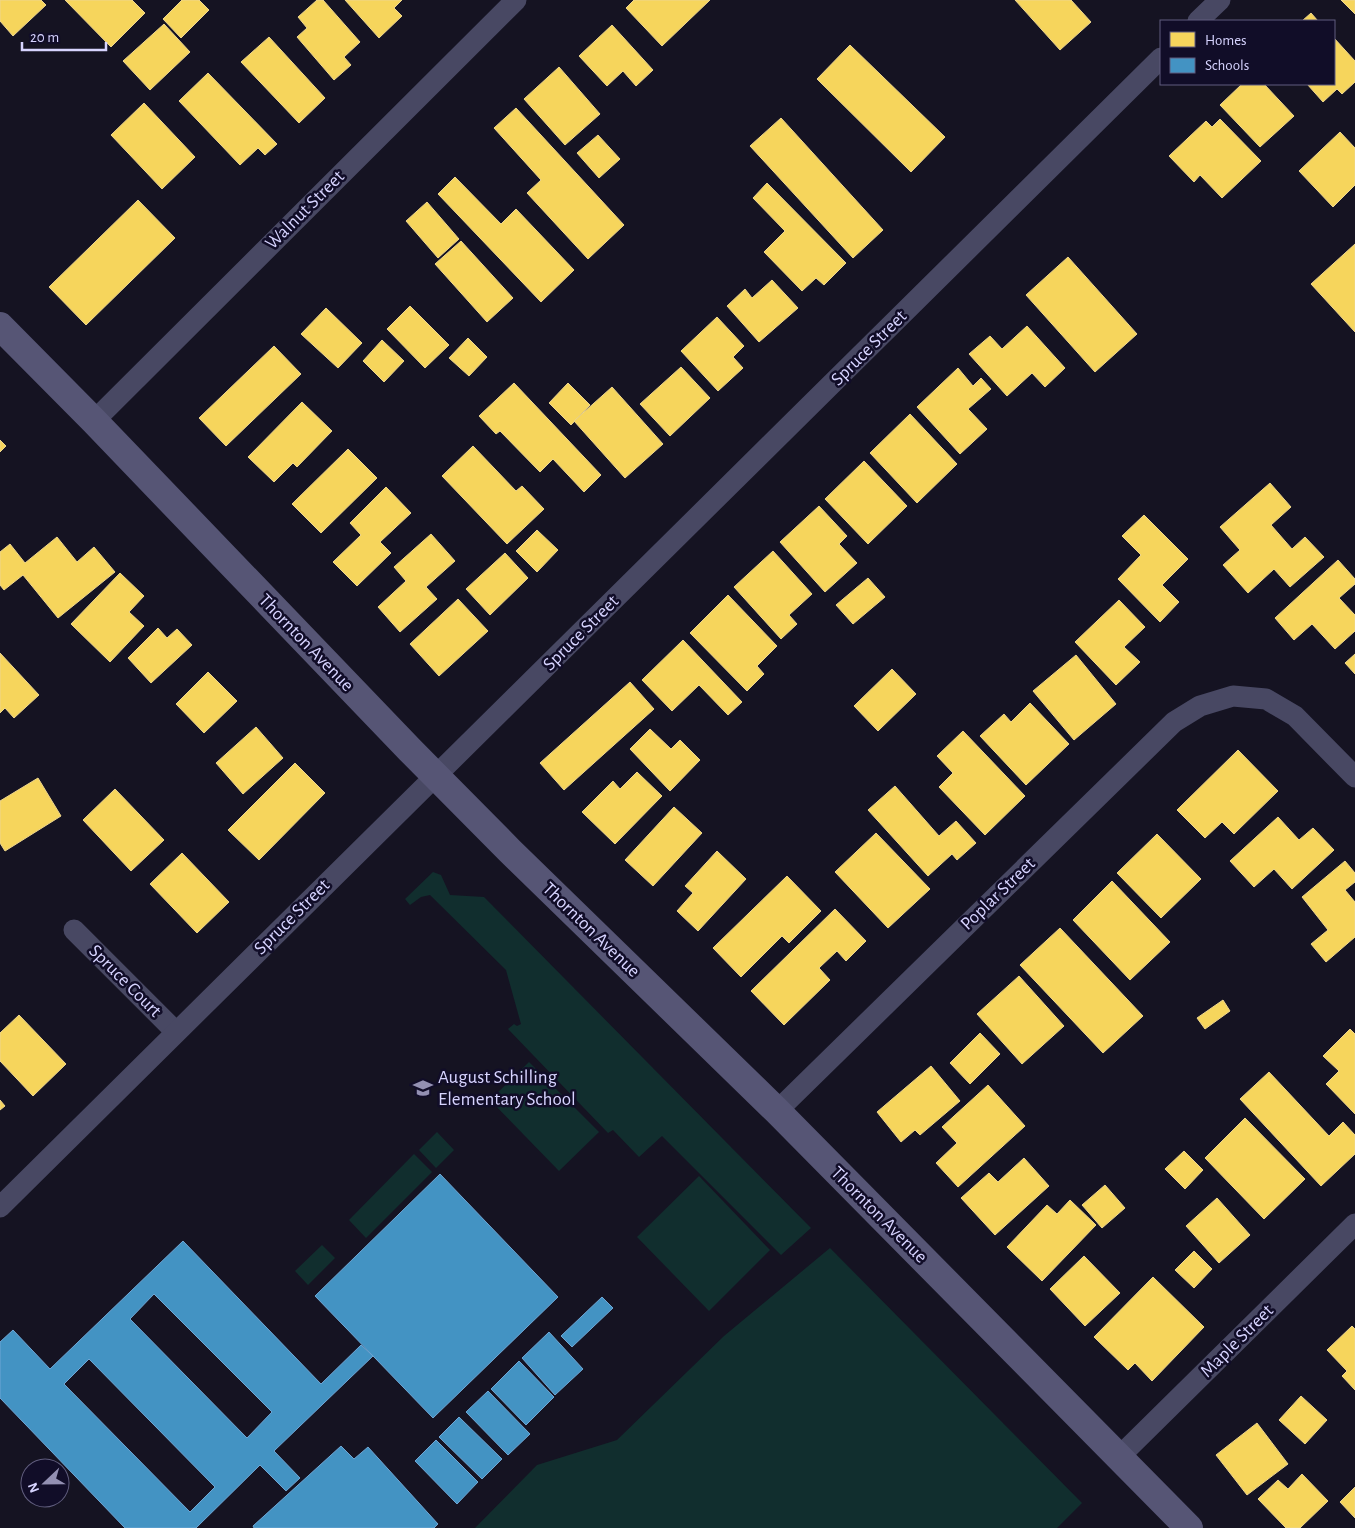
<svg xmlns="http://www.w3.org/2000/svg" width="1355" height="1528" font-family="'Alegreya Sans',sans-serif">
<style>
.green{fill:#112e2e}
.homes{fill:#f6d55c;stroke:#edd58d}
.schools{fill:#4393c3;stroke:#6fa6d5;fill-rule:evenodd}
.lines{fill:none;stroke-linecap:round;stroke-linejoin:round}
.minor{stroke:#484863;stroke-width:21}
.secondary{stroke:#565575;stroke-width:28}
.labels{text-anchor:middle;dominant-baseline:central;stroke-width:5;stroke-linejoin:round;paint-order:stroke}
.street-label{font-size:19px;fill:#d7d4ff;stroke:#110d28}
.poi-label{font-size:19px;fill:#d7d4ff;stroke:#110d28;text-anchor:start}
</style>
<rect width="100%" height="100%" fill="#151322"/>
<g class="green">
<path d="M 433,872 L 441,875 L 450,895 L 484,897 L 811,1228 L 781,1255 L 662,1136 L 639,1157 L 613,1130 L 608,1133 L 508,1029 L 514,1024 L 517,1026 L 521,1024 L 506,970 L 430,895 L 421,897 L 410,905 L 405,899 Z"/>
<path d="M 529,1062 L 599,1132 L 559,1171 L 490,1100 Z"/>
<path d="M 437,1132 L 454,1150 L 436,1168 L 419,1150 Z"/>
<path d="M 414,1154 L 432,1172 L 366,1238 L 349,1220 Z"/>
<path d="M 699,1176 L 770,1250 L 709,1311 L 637,1237 Z"/>
<path d="M 322,1245 L 335,1258 L 308,1285 L 295,1271 Z"/>
<path d="M 830,1248 L 1082,1503 L 1057,1528 L 475,1528 L 537,1465 L 617,1440 L 724,1336 Z"/>
</g>
<g class="homes">
<path d="M 0,0 L 41,0 L 46,5 L 13,36 L 0,21 Z"/>
<path d="M 65,0 L 132,0 L 145,13 L 111,47 Z"/>
<path d="M 182,0 L 199,0 L 209,10 L 181,38 L 163,19 Z"/>
<path d="M 317,0 L 323,0 L 360,42 L 344,57 L 351,65 L 334,80 L 297,37 L 307,28 L 298,17 Z"/>
<path d="M 345,0 L 402,0 L 394,8 L 402,16 L 379,38 Z"/>
<path d="M 634,0 L 710,0 L 662,46 L 626,8 Z"/>
<path d="M 1015,0 L 1071,0 L 1091,22 L 1060,50 Z"/>
<path d="M 1341,0 L 1355,0 L 1355,14 Z"/>
<path d="M 1311,13 L 1318,21 L 1302,21 Z"/>
<path d="M 164,24 L 190,52 L 150,90 L 123,61 Z"/>
<path d="M 612,25 L 653,70 L 636,86 L 623,71 L 607,86 L 579,56 Z"/>
<path d="M 269,37 L 325,98 L 299,123 L 241,62 Z"/>
<path d="M 1334,38 L 1355,61 L 1355,82 L 1342,94 L 1337,89 L 1323,102 L 1307,84 L 1334,84 Z"/>
<path d="M 850,45 L 945,137 L 911,172 L 817,79 Z"/>
<path d="M 559,67 L 600,114 L 565,145 L 524,99 Z"/>
<path d="M 208,73 L 277,144 L 265,155 L 258,148 L 240,165 L 179,101 Z"/>
<path d="M 1242,84 L 1264,84 L 1294,116 L 1260,147 L 1220,105 Z"/>
<path d="M 144,103 L 195,157 L 162,189 L 111,135 Z"/>
<path d="M 516,108 L 624,225 L 588,259 L 527,193 L 541,180 L 494,128 Z"/>
<path d="M 781,118 L 883,230 L 853,258 L 750,146 Z"/>
<path d="M 1220,119 L 1261,161 L 1222,198 L 1200,175 L 1194,182 L 1169,156 L 1206,121 L 1212,127 Z"/>
<path d="M 1340,132 L 1355,148 L 1355,185 L 1333,207 L 1299,171 Z"/>
<path d="M 598,135 L 620,159 L 599,178 L 577,153 Z"/>
<path d="M 455,177 L 501,224 L 516,209 L 574,270 L 541,302 L 438,194 Z"/>
<path d="M 767,183 L 846,263 L 824,285 L 816,278 L 802,291 L 764,252 L 785,231 L 753,198 Z"/>
<path d="M 138,200 L 175,238 L 86,325 L 49,287 Z"/>
<path d="M 427,202 L 459,239 L 438,258 L 406,221 Z"/>
<path d="M 461,241 L 513,298 L 487,322 L 435,264 Z"/>
<path d="M 1355,244 L 1355,332 L 1311,284 Z"/>
<path d="M 1068,257 L 1137,334 L 1095,372 L 1026,295 Z"/>
<path d="M 772,280 L 798,308 L 759,342 L 727,306 L 745,289 L 752,298 Z"/>
<path d="M 410,306 L 449,345 L 425,368 L 387,329 Z"/>
<path d="M 326,308 L 362,343 L 338,368 L 301,334 Z"/>
<path d="M 717,317 L 744,346 L 733,357 L 743,368 L 718,391 L 681,351 Z"/>
<path d="M 1027,326 L 1065,368 L 1045,387 L 1032,373 L 1007,396 L 969,354 L 990,336 L 1002,349 Z"/>
<path d="M 468,338 L 487,357 L 469,376 L 449,358 Z"/>
<path d="M 382,340 L 404,361 L 384,382 L 363,361 Z"/>
<path d="M 274,346 L 301,374 L 226,446 L 199,418 Z"/>
<path d="M 681,367 L 710,398 L 670,436 L 640,404 Z"/>
<path d="M 958,368 L 973,386 L 981,378 L 991,389 L 968,409 L 987,429 L 960,454 L 917,407 Z"/>
<path d="M 514,383 L 601,475 L 584,492 L 553,459 L 540,472 L 500,431 L 496,434 L 479,416 Z"/>
<path d="M 568,383 L 590,405 L 571,425 L 549,403 Z"/>
<path d="M 612,387 L 663,444 L 625,478 L 574,421 Z"/>
<path d="M 302,402 L 332,431 L 297,467 L 293,463 L 274,482 L 248,457 Z"/>
<path d="M 910,414 L 957,464 L 917,503 L 870,453 Z"/>
<path d="M 0,440 L 6,446 L 0,452 Z"/>
<path d="M 473,446 L 516,491 L 522,486 L 544,509 L 507,544 L 442,476 Z"/>
<path d="M 348,449 L 377,478 L 321,533 L 292,504 Z"/>
<path d="M 864,461 L 907,506 L 868,544 L 825,499 Z"/>
<path d="M 1270,483 L 1291,507 L 1271,525 L 1292,549 L 1305,537 L 1324,557 L 1290,587 L 1274,569 L 1248,593 L 1223,565 L 1240,550 L 1220,527 Z"/>
<path d="M 386,487 L 411,513 L 380,542 L 391,553 L 357,586 L 333,562 L 361,535 L 350,523 Z"/>
<path d="M 819,506 L 847,536 L 839,544 L 857,563 L 825,592 L 780,542 Z"/>
<path d="M 1144,515 L 1188,559 L 1162,585 L 1179,602 L 1160,622 L 1118,579 L 1141,555 L 1122,536 Z"/>
<path d="M 537,530 L 558,550 L 537,572 L 516,551 Z"/>
<path d="M 431,534 L 455,561 L 426,587 L 437,599 L 400,632 L 378,607 L 406,581 L 394,567 Z"/>
<path d="M 57,537 L 77,562 L 94,547 L 115,572 L 58,618 L 23,575 L 4,590 L 0,585 L 0,552 L 10,544 L 25,563 Z"/>
<path d="M 773,551 L 812,594 L 789,615 L 797,624 L 781,639 L 734,587 Z"/>
<path d="M 505,553 L 528,578 L 490,615 L 466,589 Z"/>
<path d="M 1338,560 L 1355,579 L 1355,584 L 1339,598 L 1355,615 L 1355,631 L 1335,649 L 1312,624 L 1294,640 L 1275,618 Z"/>
<path d="M 120,573 L 144,596 L 129,612 L 144,626 L 110,662 L 71,624 Z"/>
<path d="M 868,578 L 885,597 L 853,624 L 836,605 Z"/>
<path d="M 728,595 L 777,646 L 757,666 L 764,674 L 747,691 L 690,633 Z"/>
<path d="M 458,599 L 488,631 L 439,676 L 410,644 Z"/>
<path d="M 1119,600 L 1145,627 L 1124,647 L 1140,662 L 1116,685 L 1075,642 Z"/>
<path d="M 158,628 L 167,638 L 177,629 L 192,645 L 151,683 L 128,658 Z"/>
<path d="M 683,640 L 742,702 L 728,715 L 699,685 L 672,711 L 642,680 Z"/>
<path d="M 0,653 L 39,695 L 14,718 L 5,708 L 0,713 Z"/>
<path d="M 1355,654 L 1355,674 L 1345,663 Z"/>
<path d="M 1076,655 L 1116,704 L 1074,740 L 1033,691 Z"/>
<path d="M 892,669 L 916,694 L 878,731 L 854,706 Z"/>
<path d="M 208,672 L 237,701 L 204,733 L 176,704 Z"/>
<path d="M 630,682 L 654,709 L 564,790 L 540,763 Z"/>
<path d="M 1030,703 L 1069,744 L 1026,785 L 980,736 L 1004,714 L 1011,722 Z"/>
<path d="M 256,727 L 283,758 L 243,794 L 216,763 Z"/>
<path d="M 650,729 L 671,749 L 680,740 L 700,760 L 670,791 L 630,749 Z"/>
<path d="M 963,731 L 1025,796 L 985,835 L 939,787 L 953,773 L 937,756 Z"/>
<path d="M 1238,750 L 1278,791 L 1234,834 L 1222,822 L 1205,838 L 1177,810 Z"/>
<path d="M 295,763 L 325,793 L 259,860 L 228,830 Z"/>
<path d="M 637,772 L 662,796 L 615,844 L 582,812 L 613,781 L 620,789 Z"/>
<path d="M 38,778 L 61,816 L 5,851 L 0,843 L 0,801 Z"/>
<path d="M 895,786 L 939,836 L 956,821 L 976,843 L 957,860 L 952,854 L 928,876 L 868,810 Z"/>
<path d="M 115,789 L 164,840 L 131,871 L 83,820 Z"/>
<path d="M 674,807 L 702,833 L 653,886 L 625,860 Z"/>
<path d="M 1278,817 L 1299,840 L 1313,828 L 1334,850 L 1292,889 L 1274,869 L 1254,887 L 1230,861 Z"/>
<path d="M 876,833 L 930,889 L 888,928 L 835,872 Z"/>
<path d="M 1157,834 L 1201,879 L 1161,918 L 1117,873 Z"/>
<path d="M 717,851 L 746,879 L 698,931 L 677,911 L 693,893 L 685,886 Z"/>
<path d="M 182,853 L 229,902 L 197,933 L 150,884 Z"/>
<path d="M 1345,861 L 1355,873 L 1355,882 L 1345,890 L 1355,902 L 1355,937 L 1326,962 L 1311,944 L 1328,930 L 1302,897 Z"/>
<path d="M 787,876 L 821,911 L 789,943 L 782,936 L 741,977 L 713,948 Z"/>
<path d="M 1112,881 L 1170,942 L 1130,980 L 1073,920 Z"/>
<path d="M 835,909 L 866,941 L 846,961 L 837,951 L 819,968 L 830,980 L 784,1025 L 751,991 Z"/>
<path d="M 1060,928 L 1143,1016 L 1103,1053 L 1020,965 Z"/>
<path d="M 1019,976 L 1064,1026 L 1022,1064 L 977,1014 Z"/>
<path d="M 1223,1000 L 1230,1011 L 1205,1029 L 1197,1018 Z"/>
<path d="M 19,1015 L 66,1064 L 33,1096 L 0,1061 L 0,1033 Z"/>
<path d="M 1350,1029 L 1355,1034 L 1355,1114 L 1326,1084 L 1339,1071 L 1323,1056 Z"/>
<path d="M 980,1033 L 1000,1054 L 970,1084 L 950,1063 Z"/>
<path d="M 931,1066 L 960,1101 L 920,1135 L 915,1130 L 901,1142 L 877,1112 Z"/>
<path d="M 1269,1072 L 1329,1136 L 1343,1122 L 1355,1135 L 1355,1154 L 1321,1186 L 1240,1099 Z"/>
<path d="M 988,1085 L 1025,1126 L 958,1187 L 936,1163 L 957,1143 L 942,1127 Z"/>
<path d="M 0,1100 L 5,1106 L 0,1110 Z"/>
<path d="M 1245,1118 L 1305,1179 L 1264,1219 L 1205,1158 Z"/>
<path d="M 1184,1151 L 1203,1170 L 1185,1189 L 1165,1169 Z"/>
<path d="M 1024,1158 L 1049,1186 L 995,1235 L 961,1198 L 989,1173 L 998,1182 Z"/>
<path d="M 1105,1185 L 1125,1208 L 1102,1228 L 1082,1205 Z"/>
<path d="M 1217,1198 L 1250,1235 L 1219,1263 L 1186,1226 Z"/>
<path d="M 1070,1200 L 1096,1225 L 1042,1281 L 1007,1247 L 1047,1205 L 1057,1214 Z"/>
<path d="M 1194,1251 L 1212,1269 L 1194,1288 L 1175,1270 Z"/>
<path d="M 1084,1256 L 1120,1293 L 1085,1326 L 1050,1289 Z"/>
<path d="M 1153,1277 L 1204,1327 L 1152,1381 L 1135,1363 L 1128,1370 L 1094,1337 Z"/>
<path d="M 1352,1326 L 1355,1329 L 1355,1390 L 1342,1376 L 1347,1371 L 1327,1350 Z"/>
<path d="M 1301,1396 L 1327,1420 L 1305,1444 L 1279,1420 Z"/>
<path d="M 1257,1423 L 1288,1464 L 1247,1495 L 1216,1455 Z"/>
<path d="M 1302,1474 L 1328,1501 L 1300,1528 L 1286,1528 L 1258,1499 L 1278,1480 L 1288,1489 Z"/>
<path d="M 1355,1487 L 1355,1518 L 1340,1502 Z"/>
</g>
<g class="schools">
<path d="M 440,1174 L 558,1297 L 433,1418 L 315,1296 Z"/>
<path d="M 183,1241 L 321,1384 L 361,1345 L 373,1356 L 274,1451 L 300,1478 L 286,1491 L 260,1465 L 196,1528 L 125,1528 L 0,1398 L 0,1342 L 13,1330 L 50,1369 ZM 154,1294 L 272,1412 L 247,1438 L 130,1319 ZM 89,1359 L 215,1487 L 190,1512 L 64,1384 Z"/>
<path d="M 602,1297 L 613,1308 L 572,1347 L 561,1336 Z"/>
<path d="M 549,1332 L 583,1369 L 555,1395 L 522,1358 Z"/>
<path d="M 519,1361 L 554,1397 L 526,1425 L 491,1389 Z"/>
<path d="M 488,1391 L 530,1434 L 508,1455 L 466,1412 Z"/>
<path d="M 459,1417 L 502,1459 L 482,1479 L 439,1437 Z"/>
<path d="M 436,1440 L 478,1482 L 457,1504 L 415,1461 Z"/>
<path d="M 341,1446 L 354,1459 L 368,1447 L 438,1524 L 434,1528 L 254,1528 L 253,1526 Z"/>
</g>
<g class="lines">
<g class="minor">
<path d="M 1198,21 L 1220,0"/>
<path d="M 94,421 L 516,0"/>
<path d="M 74,930 L 176,1032"/>
<path d="M 777,1111 L 1174,722 L 1200,706 L 1233,696 L 1266,699 L 1295,716 L 1355,777"/>
<path d="M 0,1207 L 1161,58"/>
<path d="M 1119,1457 L 1355,1224"/>
</g>
<path class="secondary" d="M 0,326 L 94,421 L 410,750 L 510,851 L 777,1111 L 1189,1528"/>
</g>
<defs>
<symbol id="school-bare" viewBox="-9 -9 18 18"><path d="M0-5L7-2L0 1L-7-2ZM-4 1L0 2.5L4 1V4Q0 6-4 4Z" fill="#9390b2" stroke="#110d28" stroke-width="2.5" paint-order="stroke"/></symbol>
</defs>
<g fill-rule="evenodd">
<use href="#school-bare" x="409" y="1074" width="28" height="28"/>
</g>
<g class="labels">
<g class="street-label">
<text transform="translate(305 210) rotate(-45)">Walnut Street</text>
<text transform="translate(869 348) rotate(-45)">Spruce Street</text>
<text transform="translate(581 633) rotate(-45)">Spruce Street</text>
<text transform="translate(306 643) rotate(46)">Thornton Avenue</text>
<text transform="translate(998 894) rotate(-44)">Poplar Street</text>
<text transform="translate(292 917) rotate(-45)">Spruce Street</text>
<text transform="translate(591 930) rotate(44)">Thornton Avenue</text>
<text transform="translate(125 981) rotate(45)">Spruce Court</text>
<text transform="translate(879 1215) rotate(45)">Thornton Avenue</text>
<text transform="translate(1237 1341) rotate(-45)">Maple Street</text>
</g>
<g class="poi-label">
<text x="438" y="1077">August Schilling<tspan x="438" dy="22">Elementary School</tspan></text>
</g>
</g>
<rect x="1160" y="20" width="175" height="65" fill="#110d28" stroke="#605d7e"/>
<rect x="1170" y="32" width="25" height="15" fill="#f6d55c" stroke="#605d7e"/>
<text x="1205" y="45" font-size="15" fill="#d7d4ff">Homes</text>
<rect x="1170" y="58" width="25" height="15" fill="#4393c3" stroke="#605d7e"/>
<text x="1205" y="70" font-size="15" fill="#d7d4ff">Schools</text>
<g transform="translate(45 1483) rotate(248)"><circle r="24" fill="#110d28" stroke="#605d7e"/>
<path d="M0-4L9 19L0 12L-9 19Z" fill="#9390b2"/>
<text y="-8" font-size="14" font-weight="bold" text-anchor="middle" fill="#d7d4ff">N</text>
</g>
<path d="M22 42v8h84v-8" fill="none" stroke="#d7d4ff" stroke-width="2.5"/>
<text x="30" y="42" font-size="15" fill="#d7d4ff" stroke="#110d28" stroke-width="4" paint-order="stroke">20 m</text>
</svg>
